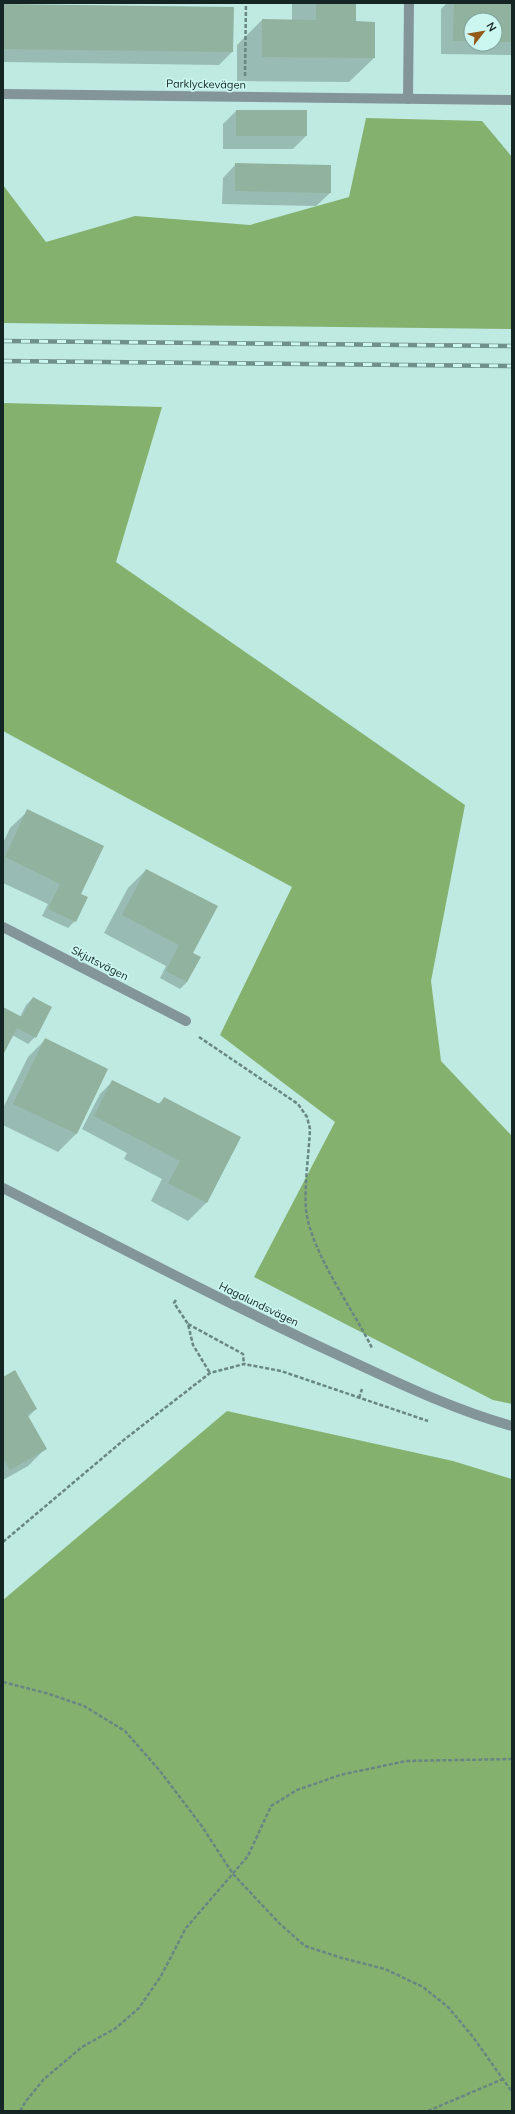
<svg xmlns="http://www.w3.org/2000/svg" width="515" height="2114" font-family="Mulish,sans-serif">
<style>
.forest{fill:#85b16f}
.shadow{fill:#0003;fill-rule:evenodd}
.building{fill:#90b29f}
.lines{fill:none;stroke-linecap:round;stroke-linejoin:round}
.path{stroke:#688782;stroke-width:2.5;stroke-dasharray:4 2;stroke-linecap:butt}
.minor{stroke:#839598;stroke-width:10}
.tertiary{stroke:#839598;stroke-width:10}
.rail-casing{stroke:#70908b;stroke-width:4.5}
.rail{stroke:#cbf7f0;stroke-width:3;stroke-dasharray:9;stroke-linecap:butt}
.labels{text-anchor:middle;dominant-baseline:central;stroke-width:3.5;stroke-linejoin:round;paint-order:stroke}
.street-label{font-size:11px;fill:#142523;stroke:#cbf7f0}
</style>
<rect width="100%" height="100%" fill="#beeae2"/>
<g class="forest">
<path d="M 366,118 L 482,121 L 512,157 L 512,329 L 3,323 L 3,185 L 46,242 L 135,216 L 250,225 L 349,197 Z"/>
<path d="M 3,403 L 162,407 L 116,562 L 465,805 L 431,981 L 441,1061 L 512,1136 L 512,1404 L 493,1400 L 254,1277 L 335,1122 L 220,1035 L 292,887 L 3,731 Z"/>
<path d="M 227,1411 L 453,1461 L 512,1479 L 512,2111 L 3,2111 L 3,1600 Z"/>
</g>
<g class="shadow">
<path d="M 292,3 L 355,3 L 355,22 L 374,58 L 349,82 L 237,81 L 237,45 L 262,20 L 292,20 Z"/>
<path d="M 447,3 L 512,3 L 512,55 L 441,54 L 441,9 ZM 471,20 L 495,20 L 495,44 L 471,44 Z"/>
<path d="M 3,5 L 232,52 L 219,65 L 3,62 Z"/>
<path d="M 236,111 L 306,111 L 306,136 L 293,149 L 223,149 L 223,124 Z"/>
<path d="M 236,164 L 330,193 L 316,206 L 222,204 L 223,178 Z"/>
<path d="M 28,811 L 79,894 L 75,921 L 68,928 L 42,916 L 48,904 L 3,883 L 3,843 L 10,828 Z"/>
<path d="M 146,870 L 192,953 L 199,957 L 187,982 L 180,989 L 160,978 L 166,966 L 104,933 L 128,888 Z"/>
<path d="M 33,998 L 35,1037 L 28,1044 L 12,1035 L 3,1053 L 3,1008 L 20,1017 L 26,1005 Z"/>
<path d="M 46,1039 L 107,1069 L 76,1134 L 58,1152 L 3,1125 L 3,1108 L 28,1057 Z"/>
<path d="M 113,1081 L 158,1104 L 164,1099 L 240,1138 L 206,1203 L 188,1221 L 151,1201 L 162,1179 L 124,1159 L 127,1153 L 82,1129 L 100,1094 Z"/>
<path d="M 3,1378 L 36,1409 L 28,1417 L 46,1448 L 28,1466 L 3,1480 Z"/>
</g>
<g class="building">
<path d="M 316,3 L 356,3 L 356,21 L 375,22 L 375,58 L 262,57 L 262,19 L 316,20 Z"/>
<path d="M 454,3 L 512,3 L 512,42 L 495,42 L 495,20 L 471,20 L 471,41 L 453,41 Z"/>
<path d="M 3,4 L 234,7 L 233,52 L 3,49 Z"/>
<rect x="236" y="110" width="71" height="26"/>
<path d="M 235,163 L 331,165 L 331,193 L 235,191 Z"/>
<path d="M 27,809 L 104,846 L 81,894 L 88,897 L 76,922 L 48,909 L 60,884 L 5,857 Z"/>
<path d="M 146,869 L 218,906 L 193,953 L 201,957 L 187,982 L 166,971 L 179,945 L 122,915 Z"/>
<path d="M 33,997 L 52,1007 L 36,1038 L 17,1028 L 3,1055 L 3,1007 L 22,1017 Z"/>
<path d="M 45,1038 L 108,1069 L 77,1134 L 13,1104 Z"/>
<path d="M 112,1080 L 160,1104 L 164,1097 L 241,1137 L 207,1203 L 168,1183 L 180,1161 L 94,1116 Z"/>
<path d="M 15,1370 L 37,1409 L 27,1414 L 47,1449 L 10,1470 L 3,1458 L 3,1377 Z"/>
</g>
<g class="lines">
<g class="path">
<path d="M 245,76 L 246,3"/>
<path d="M 199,1037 L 298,1104 L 307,1117 L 310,1129 C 309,1152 304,1187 306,1209 C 310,1251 353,1309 372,1348"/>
<path d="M 176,1300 L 174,1303 L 188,1324 L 193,1345 L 210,1373"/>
<path d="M 188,1324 L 243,1354 L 244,1364"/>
<path d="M 359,1398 L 362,1389"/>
<path d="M 3,1542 L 125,1439 L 210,1373 L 244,1364 L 281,1371 L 428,1421"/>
<path d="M 3,1682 L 46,1693 L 84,1706 L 125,1731 L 160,1771 L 201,1825 L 233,1874 L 279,1923 L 305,1946 L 342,1958 L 385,1969 L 423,1987 L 448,2007 L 473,2037 L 512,2092"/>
<path d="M 20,2111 L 26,2101 L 44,2079 L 82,2047 L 116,2028 L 139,2008 L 161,1976 L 186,1928 L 248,1856 L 271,1806 L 297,1790 L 340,1775 L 406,1761 L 512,1759"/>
<path d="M 428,2111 L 503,2079"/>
</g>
<g class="minor">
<path d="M 3,94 L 512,100"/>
<path d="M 408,99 L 409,3"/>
<path d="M 3,927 L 186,1021"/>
</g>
<path class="tertiary" d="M 3,1188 C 110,1242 216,1298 325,1349 C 386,1377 447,1408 512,1426"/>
<defs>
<g id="rail">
<path d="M 3,341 L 512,346"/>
<path d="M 3,361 L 512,366"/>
</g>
</defs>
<use href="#rail" class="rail-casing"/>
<use href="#rail" class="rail"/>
</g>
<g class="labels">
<g class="street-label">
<text transform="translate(206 84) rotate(1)">Parklyckevägen</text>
<text transform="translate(100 963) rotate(27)">Skjutsvägen</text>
<text transform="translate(259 1304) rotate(26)">Hagalundsvägen</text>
</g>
</g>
<rect width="515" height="2114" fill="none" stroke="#142523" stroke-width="8"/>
<g transform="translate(483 32) rotate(59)"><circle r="19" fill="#cbf7f0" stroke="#82a39e"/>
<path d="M0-3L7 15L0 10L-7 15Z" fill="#935917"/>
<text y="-6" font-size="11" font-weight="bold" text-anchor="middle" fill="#142523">N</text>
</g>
</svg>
